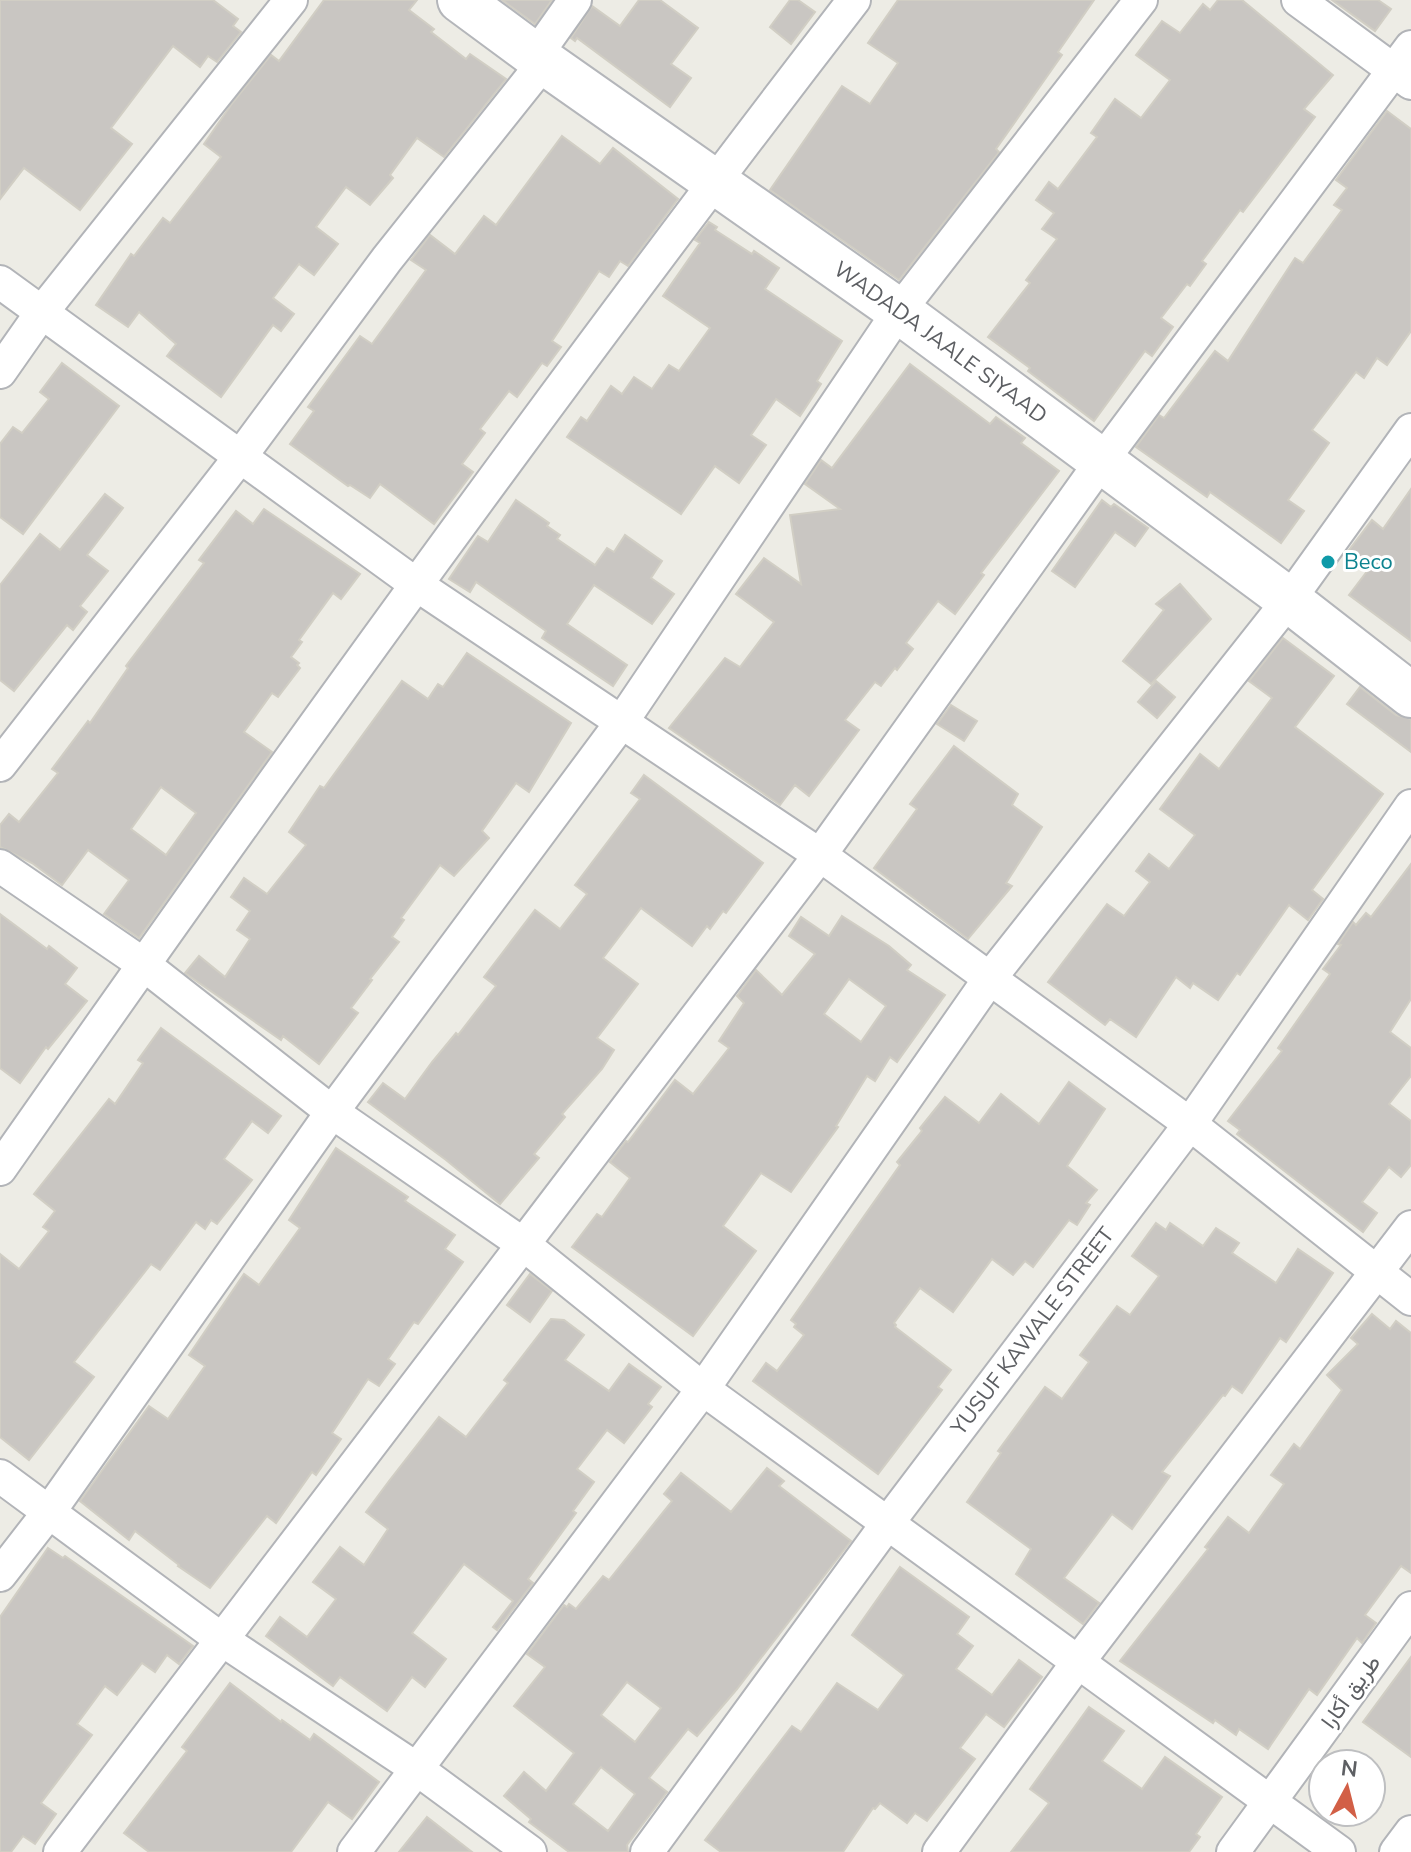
<svg xmlns="http://www.w3.org/2000/svg" width="1411" height="1852" viewBox="0 0 1411 1852" font-family="'Nunito Sans',Vazirmatn,sans-serif">
<style>
.building{fill:#c9c6c2;stroke:#d1cec4;stroke-width:2;fill-rule:evenodd}
.lines{fill:none;stroke-linecap:round;stroke-linejoin:round}
.street-casing{stroke:#b2b4b8;stroke-width:36}
.secondary-casing{stroke:#b4b6ba;stroke-width:48}
.street{stroke:#fff;stroke-width:32}
.secondary{stroke:#fff;stroke-width:44}
.culture-dot{fill:#0f9aa8;stroke:#fff;stroke-width:3}
.labels{text-anchor:middle;dominant-baseline:central;stroke-width:6;stroke-linejoin:round;paint-order:stroke}
.street-label{font-size:22px;fill:#5d5f63;stroke:#fff}
.culture-label{font-size:22px;fill:#0d838f;stroke:#fff;text-anchor:start}
</style>
<rect width="100%" height="100%" fill="#edece5"/>
<g class="building">
<polygon points="0,0 213,0 238,19 233,26 241,32 217,62 208,56 200,67 173,46 111,128 132,144 80,210 24,168 0,199"/>
<polygon points="324,0 417,0 409,10 434,29 431,32 466,59 470,54 506,79 444,157 417,138 390,175 393,178 370,205 346,187 316,227 338,244 314,275 299,264 273,298 294,314 281,331 273,325 221,397 167,356 176,344 139,312 128,327 96,305 131,254 134,256 163,218 170,223 221,157 204,144 231,105 271,55 279,61"/>
<polygon points="502,0 552,0 535,24"/>
<polygon points="639,0 660,0 698,28 671,64 691,78 670,107 577,38 575,41 571,38 592,6 620,26"/>
<polygon points="790,0 798,0 815,12 791,44 770,27"/>
<polygon points="898,0 1094,0 1058,52 1062,55 996,149 999,152 899,280 770,190 842,86 870,104 898,63 868,43"/>
<polygon points="1218,0 1242,0 1333,75 1304,109 1315,117 1243,212 1240,210 1202,261 1206,264 1190,286 1187,284 1161,318 1173,327 1152,356 1145,351 1094,421 1028,371 1030,368 988,337 1030,283 1026,280 1057,239 1042,229 1054,213 1036,200 1049,182 1058,189 1097,137 1091,133 1115,99 1141,118 1170,80 1136,55 1162,21 1180,33 1203,4 1210,10"/>
<polygon points="1332,0 1378,0 1391,9 1375,31"/>
<polygon points="1387,111 1411,129 1411,331 1387,365 1377,358 1364,378 1356,372 1312,430 1329,443 1288,500 1304,511 1281,543 1210,492 1207,497 1136,447 1159,415 1164,418 1215,351 1228,361 1295,258 1303,263 1342,210 1334,205 1347,188 1336,180"/>
<polygon points="562,136 600,164 613,148 678,199 628,266 620,261 609,277 599,271 552,341 561,347 547,366 542,363 517,397 509,391 480,429 485,433 462,464 473,472 434,524 380,484 370,498 350,485 348,486 290,444 314,411 308,407 360,336 372,344 426,270 411,260 430,235 455,254 484,216 496,225"/>
<polygon points="709,222 717,227 715,230 752,254 754,251 779,268 765,289 842,341 817,381 821,384 800,416 776,399 751,435 766,445 739,483 715,466 681,514 567,437 581,417 587,421 611,386 622,394 634,377 652,389 669,365 679,371 710,328 663,296 700,243 695,240"/>
<polygon points="62,363 119,406 23,534 0,517 0,444 13,427 22,433 49,399 40,392"/>
<polygon points="910,364 990,424 996,417 1025,438 1021,443 1059,471 981,573 984,575 955,614 938,601 906,643 913,649 897,670 895,668 881,686 875,682 845,720 859,730 809,796 795,785 780,805 669,728 725,658 740,667 774,622 736,594 764,558 801,584 790,515 840,509 805,484 821,460 832,468"/>
<polygon points="1411,489 1411,641 1349,595 1368,570 1346,554 1372,520 1383,529"/>
<polygon points="105,494 123,508 87,555 108,571 80,606 87,612 73,630 67,625 14,691 0,680 0,585 40,534 60,550"/>
<polygon points="516,500 549,523 547,526 560,535 557,539 595,565 607,548 614,552 625,535 662,561 651,578 674,594 652,624 594,585 567,624 627,665 613,686 542,638 546,631 476,582 470,592 449,579 478,536 488,542"/>
<polygon points="1102,500 1111,507 1114,504 1148,528 1135,546 1115,532 1075,587 1052,571"/>
<path d="M264 509 360 574 341 599 333 593 299 640 302 642 291 657 299 663 297 665 300 668 278 697 272 693 244 732 272 752 139 938 104 914 129 880 88 850 62 885 32 863 0 847V825L9 814 19 822 58 773 52 769 88 721 90 723 128 668 126 666 204 563 199 560 236 511 253 524ZM161 787 196 813 166 855 131 829Z"/>
<polygon points="1180,584 1211,619 1151,684 1123,661 1164,610 1156,604"/>
<polygon points="1283,638 1334,676 1295,727 1383,794 1312,890 1323,899 1308,920 1289,905 1240,975 1237,973 1218,1000 1193,983 1190,988 1176,977 1136,1037 1110,1019 1105,1025 1048,982 1107,904 1124,916 1150,882 1136,871 1149,854 1169,869 1195,835 1160,809 1200,754 1219,769 1272,698 1249,681"/>
<polygon points="467,653 571,723 529,792 516,783 482,831 489,838 454,876 440,865 401,918 404,920 392,937 399,942 370,979 372,980 351,1008 358,1013 319,1064 283,1036 281,1040 185,973 199,956 225,977 250,939 237,930 250,911 231,897 244,878 267,894 306,845 289,832 320,786 324,788 402,681 428,699 438,684 443,687"/>
<polygon points="1156,681 1175,697 1157,718 1138,702"/>
<polygon points="1360,687 1396,715 1411,719 1411,752 1347,704"/>
<polygon points="951,705 977,721 964,741 937,724"/>
<polygon points="954,746 1018,794 1012,805 1042,827 1006,883 1012,886 968,939 874,868 917,809 910,804"/>
<polygon points="644,775 763,863 726,913 723,911 710,929 707,926 692,946 641,908 603,958 638,984 597,1038 614,1050 602,1069 562,1114 565,1117 534,1154 539,1158 500,1204 446,1160 368,1102 383,1083 405,1099 432,1062 456,1033 458,1035 496,986 484,977 535,910 560,929 587,894 575,885 640,799 631,793"/>
<polygon points="1411,864 1411,999 1390,1032 1411,1048 1411,1076 1389,1104 1411,1121 1411,1165 1401,1177 1389,1167 1362,1202 1377,1213 1363,1232 1237,1134 1240,1130 1228,1121 1282,1051 1278,1048 1330,974 1323,969 1341,945 1338,944 1353,922 1356,925 1366,913 1371,917"/>
<polygon points="0,914 47,949 49,946 77,968 65,984 87,1001 48,1049 46,1047 20,1083 0,1068"/>
<path d="M842 916 889 946 911 965 907 970 945 995 897 1062 890 1057 875 1081 867 1076 836 1126 838 1127 791 1192 761 1173 723 1226 756 1251 693 1336 572 1247 597 1214 602 1217 630 1178 610 1162 626 1141 628 1142 675 1080 693 1094 729 1048 719 1041 744 1003 737 996 756 970 782 995 815 954 789 936 801 917 829 936ZM849 979 886 1006 861 1042 824 1014Z"/>
<polygon points="161,1028 281,1116 268,1133 252,1121 224,1159 252,1180 217,1224 211,1220 205,1229 196,1222 160,1270 151,1264 74,1362 94,1377 29,1460 0,1437 0,1254 19,1269 49,1231 43,1227 55,1211 34,1194 109,1099 115,1104 143,1063 138,1060"/>
<polygon points="1069,1082 1105,1109 1067,1166 1097,1190 1086,1203 1090,1205 1077,1225 1069,1220 1033,1267 1025,1261 1013,1275 992,1259 953,1312 920,1288 894,1323 896,1325 895,1327 951,1370 938,1387 942,1390 878,1474 753,1381 766,1363 777,1371 804,1335 794,1327 796,1324 791,1320 900,1165 897,1162 922,1131 920,1128 945,1097 979,1123 1001,1094 1039,1124"/>
<polygon points="336,1148 408,1197 405,1201 455,1235 445,1249 463,1262 418,1324 414,1322 388,1359 395,1364 379,1386 368,1379 332,1433 341,1439 316,1475 312,1472 276,1523 267,1516 210,1588 178,1566 179,1565 135,1531 129,1540 80,1501 149,1406 168,1419 205,1366 189,1355 244,1274 259,1285 300,1228 289,1220"/>
<polygon points="1156,1223 1166,1230 1170,1223 1203,1246 1216,1228 1239,1243 1232,1253 1276,1283 1298,1249 1333,1273 1286,1342 1280,1338 1242,1393 1232,1386 1225,1396 1223,1395 1162,1472 1170,1476 1132,1529 1112,1514 1064,1578 1099,1603 1083,1624 1016,1574 1031,1549 967,1502 1001,1453 998,1451 1045,1387 1062,1399 1089,1362 1080,1355 1117,1306 1130,1315 1159,1276 1132,1256"/>
<polygon points="530,1274 552,1291 530,1322 507,1305"/>
<polygon points="1372,1314 1390,1329 1396,1321 1411,1333 1411,1573 1401,1566 1365,1615 1376,1623 1362,1643 1357,1638 1317,1695 1309,1689 1268,1749 1239,1729 1236,1735 1215,1720 1213,1723 1120,1661 1208,1549 1205,1547 1228,1517 1249,1533 1284,1484 1271,1475 1294,1444 1300,1449 1342,1390 1327,1375 1358,1344 1351,1338"/>
<polygon points="551,1319 564,1320 584,1335 565,1360 609,1391 629,1364 661,1387 648,1404 652,1407 624,1443 607,1430 577,1469 594,1482 573,1511 576,1513 528,1579 533,1583 497,1630 493,1627 513,1601 464,1564 412,1633 446,1659 425,1687 412,1677 387,1711 340,1677 333,1686 266,1636 280,1617 307,1637 336,1599 313,1582 340,1547 364,1565 388,1529 366,1512 389,1481 439,1417 466,1437 508,1383 504,1380"/>
<path d="M767 1468 784 1481 779 1486 851 1541 737 1689 697 1736 688 1729 649 1778 667 1792 627 1845 628 1852H569L529 1822 531 1819 504 1796 524 1772 546 1791 574 1753 514 1706 545 1667 527 1654 564 1605 567 1607 569 1604 576 1609 603 1576 609 1580 672 1501 664 1494 681 1473 731 1512ZM627 1682 661 1708 635 1742 601 1715ZM601 1767 635 1794 608 1831 573 1804Z"/>
<polygon points="48,1548 63,1558 65,1556 193,1646 179,1664 167,1655 155,1672 142,1663 117,1695 105,1686 77,1724 92,1735 41,1803 56,1814 35,1844 23,1836 11,1852 0,1852 0,1617"/>
<polygon points="900,1567 969,1617 957,1634 973,1646 956,1669 992,1695 1019,1660 1042,1677 1004,1727 986,1714 960,1748 975,1759 927,1821 915,1813 907,1823 880,1803 875,1809 873,1808 843,1852 721,1852 705,1840 792,1726 801,1732 837,1683 878,1710 904,1675 852,1635"/>
<polygon points="1411,1657 1411,1757 1363,1722"/>
<polygon points="230,1683 281,1722 282,1720 310,1740 314,1734 379,1782 352,1819 328,1802 291,1852 149,1852 124,1833 187,1751 182,1747"/>
<polygon points="1089,1707 1124,1731 1102,1761 1142,1789 1165,1757 1222,1797 1196,1834 1200,1837 1189,1852 1011,1852 1049,1803 1030,1789"/>
<polygon points="427,1817 472,1852 399,1852"/>
</g>
<g class="lines">
<defs>
<g id="street">
<polyline points="1298,0 1411,83"/>
<polyline points="0,282 417,585 820,855 1190,1124 1411,1299"/>
<polyline points="0,372 42,312 291,0"/>
<polyline points="0,765 240,457 387,259 544,62 541,48 575,0"/>
<polyline points="0,866 143,964 332,1112 523,1244 703,1389 1339,1852"/>
<path d="M0 1169C276 774 559 382 854 0"/>
<polyline points="0,1476 221,1639 417,1769 530,1852"/>
<polyline points="0,1575 49,1512 332,1112 621,723 899,311 1141,0"/>
<polyline points="60,1852 820,855 1101,462 1411,47"/>
<polyline points="354,1852 703,1389 990,978 1289,600 1411,430"/>
<path id="s1" d="M647 1852 887 1524 1190 1124 1411 806"/>
<polyline points="939,1852 1078,1662 1411,1227"/>
<polyline points="1233,1852 1411,1608"/>
<polyline points="1396,1852 1411,1832"/>
</g>
<g id="secondary">
<path id="s2" d="M460 0 544 62 899 311 1289 600 1411 695"/>
</g>
</defs>
<use href="#street" class="street-casing"/>
<use href="#secondary" class="secondary-casing"/>
<use href="#street" class="street"/>
<use href="#secondary" class="secondary"/>
</g>
<circle class="culture-dot" cx="1328" cy="562" r="8"/>
<g class="labels">
<g class="street-label">
<text stroke="none"><textPath href="#s2" startOffset="590">WADADA JAALE SIYAAD</textPath></text>
<text stroke="none"><textPath href="#s1" startOffset="648">YUSUF KAWALE STREET</textPath></text>
<text transform="translate(1351 1692) rotate(-54)">طريق أكارا</text>
</g>
<g class="culture-label">
<text x="1344" y="562">Beco</text>
</g>
</g>
<g transform="translate(1347 1788) rotate(7)"><circle r="38" fill="#ffffff" stroke="#bebfc1" stroke-width="2"/>
<path d="M0-6L14 30L0 20L-14 30Z" fill="#d25f46"/>
<text y="-12" font-size="22" font-weight="bold" text-anchor="middle" fill="#5d5f63">N</text>
</g>
</svg>
